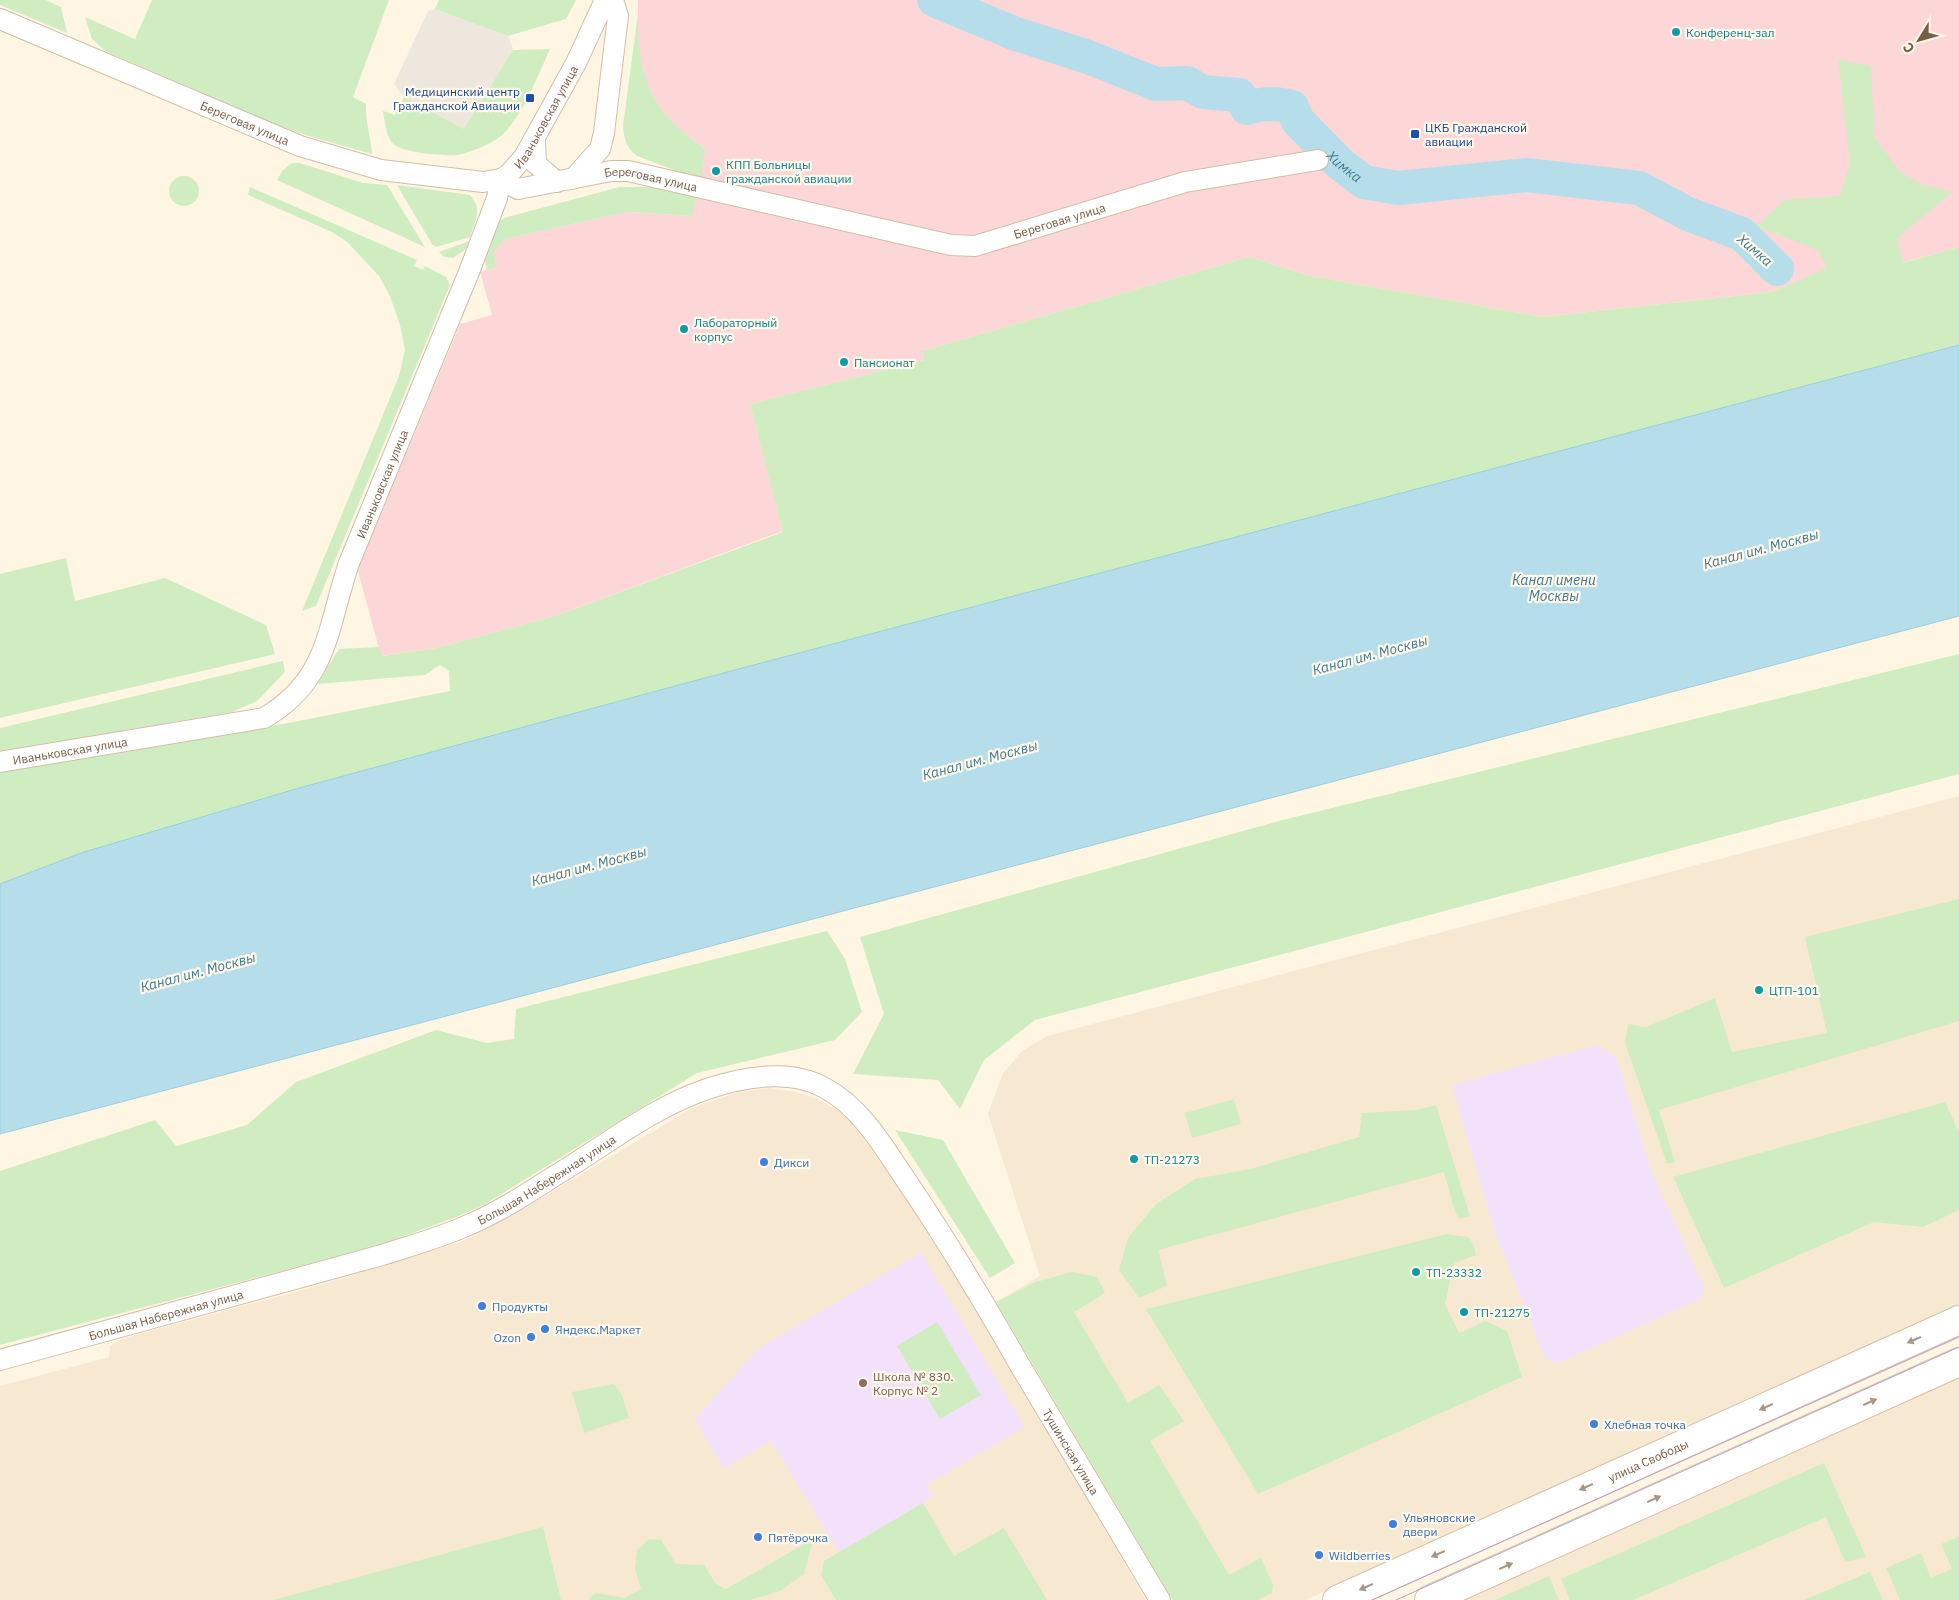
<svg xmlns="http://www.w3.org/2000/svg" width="1959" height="1600" viewBox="0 0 1959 1600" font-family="'IBM Plex Sans',sans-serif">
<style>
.residential{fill:#f7e9d1}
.industrial{fill:#ede7de}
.education{fill:#f3e0fb}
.medical{fill:#fdd6d7}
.green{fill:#cfedc0}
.water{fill:#b6deea;stroke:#9bcddd}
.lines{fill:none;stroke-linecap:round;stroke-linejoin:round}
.river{stroke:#b6deea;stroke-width:34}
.minor-casing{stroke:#d1bea8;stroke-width:22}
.secondary-casing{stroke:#d6c1a8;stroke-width:30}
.minor{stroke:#fff;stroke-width:20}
.secondary{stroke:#fff;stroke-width:28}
.tram{stroke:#baa1c9;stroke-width:1}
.oneway{fill:#a89687}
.culture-dot{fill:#0f9aa8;stroke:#fff9ec;stroke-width:2}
.transit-dot{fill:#1a4fb4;stroke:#fff9ec;stroke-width:2}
.shop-dot{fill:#3f7fe0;stroke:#fff9ec;stroke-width:2}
.education-dot{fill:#8d6e63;stroke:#fff9ec;stroke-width:2}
.labels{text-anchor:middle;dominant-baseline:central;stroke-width:4.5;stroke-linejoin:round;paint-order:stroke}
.culture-label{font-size:12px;fill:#0d838f;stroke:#fff9ec;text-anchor:start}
.transit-label{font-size:12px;fill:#164399;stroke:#fff9ec;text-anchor:end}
.street-label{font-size:12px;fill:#795d46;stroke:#fff9ec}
.shop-label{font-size:12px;fill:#366cbe;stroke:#fff9ec;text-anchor:start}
.education-label{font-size:12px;fill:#785e54;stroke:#fff9ec;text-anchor:start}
.water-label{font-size:14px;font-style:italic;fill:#3e7a8f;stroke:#fff9ec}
</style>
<rect width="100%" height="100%" fill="#fef6e3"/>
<g class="residential">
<polygon points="1959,796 1959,1307 1306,1600 1173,1600 996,1302 1040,1276 988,1114 1003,1073 1022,1051 1047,1036"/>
<polygon points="768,1088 796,1092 820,1100 842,1113 861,1130 939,1246 1146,1600 0,1600 0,1386 109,1357 110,1346 121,1339 320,1285 463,1241 513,1215 694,1107 739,1092"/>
<polygon points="1959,1375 1959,1600 1455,1600"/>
</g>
<polygon class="industrial" points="435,9 508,36 512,46 513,50 464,129 404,97 394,84 428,11"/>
<g class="education">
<polygon points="1597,1045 1616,1057 1650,1168 1704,1288 1700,1299 1558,1363 1545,1358 1495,1232 1452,1085"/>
<polygon points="921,1252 1025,1427 926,1485 933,1497 839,1552 771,1441 724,1469 695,1419 759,1348"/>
</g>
<polygon class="medical" points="638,0 1959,0 1959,247 1902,263 1897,238 1772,292 1543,317 1310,276 1249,257 922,351 924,360 750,404 783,531 558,615 437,648 381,656 355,560 411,442 460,324 492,315 480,272 497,267 494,252 505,239 627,212 692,216 705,149 682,132 663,112 647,86 638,47"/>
<g class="green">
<polygon points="0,0 46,0 61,7 67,33 0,5"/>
<path d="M152 0H389L353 97 366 104C365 122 371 137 372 154L312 137 274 124 105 51 92 39 85 17 135 39Z"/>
<polygon points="439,0 576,0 566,19 508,36 435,9"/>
<path d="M638 13C638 79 650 110 705 149L701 180 637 156C626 147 624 140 623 126Z"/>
<path d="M550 49C537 77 525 113 502 135 494 143 467 154 457 155 444 156 407 153 396 146 386 140 385 122 383 111L395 115 404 97 464 129 513 50Z"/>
<polygon points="1838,59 1871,66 1874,137 1900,172 1921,184 1952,192 1897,238 1903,263 1959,247 1959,345 686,683 299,788 81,853 0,884 0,771 283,724 450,691 449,671 440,665 425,675 317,684 339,649 379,647 382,656 437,648 558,615 783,532 750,404 924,360 922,351 1249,257 1310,276 1543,317 1772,292 1827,268 1818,250 1756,226 1785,200 1840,196 1850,163"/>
<polygon points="292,163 300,163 363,183 387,185 425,247 277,180 283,170"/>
<circle cx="184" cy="191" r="15"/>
<path d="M397 185 470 195C483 209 475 220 470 237L436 247 432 244Z"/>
<polygon points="250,187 417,260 414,266 423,270 425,266 446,277 450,285 316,606 302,611 399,376 405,350 400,325 390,296 379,276 347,242 332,232 248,195"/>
<polygon points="619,187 655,187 697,196 692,216 627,212 505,239 494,252 497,267 487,270 483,254 496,224 504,218"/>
<polygon points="469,241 466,249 453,258 444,257 439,252"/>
<polygon points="66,558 75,601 165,578 266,625 275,654 0,718 0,574"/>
<polygon points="1959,654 1959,774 1035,1020 984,1060 960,1109 938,1080 853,1074 884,1014 860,937 1279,821"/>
<polygon points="283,661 285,672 257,701 232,712 0,752 0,728"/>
<polygon points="1959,899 1959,1021 1659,1110 1675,1162 1667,1164 1625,1043 1628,1024 1646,1027 1715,998 1732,1052 1827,1033 1805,937"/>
<polygon points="827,931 845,959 862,1012 835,1040 697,1073 487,1203 459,1216 380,1245 0,1345 0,1171 155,1120 176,1146 247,1125 296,1082 436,1030 487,1043 514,1039 516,1009"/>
<polygon points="1234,1099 1241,1124 1192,1138 1185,1113"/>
<polygon points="1945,1102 1959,1132 1959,1210 1923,1227 1874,1222 1724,1288 1673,1177"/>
<polygon points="1436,1105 1470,1216 1459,1219 1454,1209 1444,1172 1158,1250 1167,1286 1139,1298 1119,1270 1128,1238 1156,1204 1195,1179 1251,1169 1359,1137 1362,1113 1417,1110"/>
<polygon points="895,1130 943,1140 1015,1263 990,1278"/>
<path d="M1446 1234 1468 1237 1473 1243 1476 1255 1455 1263C1450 1275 1449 1290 1445 1304L1459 1333 1485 1321 1507 1331 1522 1377 1258 1494 1146 1309Z"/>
<polygon points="1072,1272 1097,1277 1105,1293 1074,1312 1128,1403 1159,1385 1184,1421 1150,1441 1229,1575 1261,1558 1273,1585 1272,1593 1258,1600 1173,1600 996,1302 1036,1282"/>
<polygon points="937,1322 981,1395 940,1419 897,1346"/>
<polygon points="614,1384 622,1395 629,1418 584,1433 572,1392"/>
<polygon points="1824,1463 1866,1557 1845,1562 1826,1517 1633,1600 1570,1600 1561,1579"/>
<polygon points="923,1503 954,1556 1004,1528 1047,1600 836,1600 821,1575 824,1561"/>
<polygon points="543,1527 561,1600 273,1600"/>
<polygon points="1959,1537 1959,1600 1900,1600 1886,1568 1921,1553 1931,1578 1952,1569 1941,1544"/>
<polygon points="649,1539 661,1540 676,1564 704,1565 716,1584 726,1589 813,1539 804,1574 780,1591 750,1600 590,1600 589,1598 596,1593 625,1598 641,1589 635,1569 637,1550"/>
<polygon points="1870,1572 1883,1600 1804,1600"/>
<polygon points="1549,1576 1559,1600 1495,1600"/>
</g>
<polygon class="water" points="1959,345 1959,616 0,1134 0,884 81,853 299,788 686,683"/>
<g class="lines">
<path class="river" id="s1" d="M934 0 1016 34 1088 57 1156 84 1187 83 1203 92 1239 95 1247 108C1264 103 1274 103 1292 107L1298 121 1339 163 1364 182 1398 188 1527 175 1639 188 1688 214 1742 234 1777 269"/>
<defs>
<g id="minor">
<path id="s2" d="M0 19 300 146 381 170 483 182 501 179 509 174 524 157 576 63 605 0"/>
<polyline points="535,140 536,164 557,182"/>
<path id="s3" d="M501 179 518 189 611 171H628L951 245 975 246 1185 182 1318 160"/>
<polyline points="573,179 600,149 604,133 618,16 613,0"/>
<path id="s4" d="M0 762 264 718C329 680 327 628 349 563L469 272 497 198 501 179"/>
<path id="s5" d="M0 1360 382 1255C410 1246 439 1238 466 1226 497 1213 525 1195 553 1177 603 1147 651 1108 707 1089 743 1077 789 1068 825 1088 863 1109 884 1148 908 1183 948 1242 985 1304 1021 1367 1067 1445 1114 1522 1160 1600"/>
</g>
<g id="secondary">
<path id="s6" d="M1337 1600 1959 1320"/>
<polyline points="1429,1600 1959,1362"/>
</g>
</defs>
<use href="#minor" class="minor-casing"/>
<use href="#secondary" class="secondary-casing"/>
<use href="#minor" class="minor"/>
<use href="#secondary" class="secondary"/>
<g class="tram">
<polyline points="1372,1600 1959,1337"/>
<polyline points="1396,1600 1959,1347"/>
</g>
</g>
<defs><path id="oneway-solid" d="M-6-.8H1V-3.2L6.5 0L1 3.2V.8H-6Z" transform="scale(1.25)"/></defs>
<g class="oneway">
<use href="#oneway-solid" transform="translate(1914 1340) rotate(156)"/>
<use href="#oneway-solid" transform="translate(1870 1402) rotate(-24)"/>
<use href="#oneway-solid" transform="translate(1766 1407) rotate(156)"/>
<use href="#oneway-solid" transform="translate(1586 1487) rotate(156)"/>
<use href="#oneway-solid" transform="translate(1654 1499) rotate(-24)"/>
<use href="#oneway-solid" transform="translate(1438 1554) rotate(156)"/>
<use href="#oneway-solid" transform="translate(1506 1566) rotate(-24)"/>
<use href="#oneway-solid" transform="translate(1366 1587) rotate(156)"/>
</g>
<g class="culture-dot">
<circle cx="1676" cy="32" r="5"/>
<circle cx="716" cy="171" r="5"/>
<circle cx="684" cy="329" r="5"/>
<circle cx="844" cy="362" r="5"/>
<circle cx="1759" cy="990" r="5"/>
<circle cx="1134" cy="1159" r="5"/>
<circle cx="1416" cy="1272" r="5"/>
<circle cx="1464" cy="1312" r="5"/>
</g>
<g class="transit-dot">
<rect x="525" y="93" width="10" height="10" rx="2.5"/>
<rect x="1410" y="129" width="10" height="10" rx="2.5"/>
</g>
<g class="shop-dot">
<circle cx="764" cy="1162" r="5"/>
<circle cx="482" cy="1306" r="5"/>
<circle cx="545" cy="1329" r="5"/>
<circle cx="531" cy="1337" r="5"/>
<circle cx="1594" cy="1424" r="5"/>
<circle cx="1393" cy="1524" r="5"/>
<circle cx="758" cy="1537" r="5"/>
<circle cx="1319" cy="1555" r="5"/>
</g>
<circle class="education-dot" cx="863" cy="1383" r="5"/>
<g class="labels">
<g class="culture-label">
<text x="1686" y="32">Конференц-зал</text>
<text x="726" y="164">КПП Больницы<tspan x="726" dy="14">гражданской авиации</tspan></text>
<text x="694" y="322">Лабораторный<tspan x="694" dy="14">корпус</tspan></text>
<text x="854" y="362">Пансионат</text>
<text x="1769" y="990">ЦТП-101</text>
<text x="1144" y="1159">ТП-21273</text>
<text x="1426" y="1272">ТП-23332</text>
<text x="1474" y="1312">ТП-21275</text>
</g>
<g class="transit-label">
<text x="520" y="91">Медицинский центр<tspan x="520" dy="14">Гражданской Авиации</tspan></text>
<text x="1425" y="127" text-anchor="start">ЦКБ Гражданской<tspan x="1425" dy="14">авиации</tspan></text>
</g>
<g class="street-label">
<text stroke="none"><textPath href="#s2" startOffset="609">Иваньковская улица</textPath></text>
<text stroke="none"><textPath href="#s2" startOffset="266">Береговая улица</textPath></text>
<text stroke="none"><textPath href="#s3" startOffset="155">Береговая улица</textPath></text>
<text stroke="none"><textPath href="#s3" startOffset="575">Береговая улица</textPath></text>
<text stroke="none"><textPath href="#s4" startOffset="536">Иваньковская улица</textPath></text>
<text stroke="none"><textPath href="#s4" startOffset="71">Иваньковская улица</textPath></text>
<text stroke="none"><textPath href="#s5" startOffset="578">Большая Набережная улица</textPath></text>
<text stroke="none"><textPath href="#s5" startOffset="172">Большая Набережная улица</textPath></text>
<text stroke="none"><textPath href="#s5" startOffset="1326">Тушинская улица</textPath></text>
<text stroke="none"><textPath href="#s6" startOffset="341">улица Свободы</textPath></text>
</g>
<g class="shop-label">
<text x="774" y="1162">Дикси</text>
<text x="492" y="1306">Продукты</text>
<text x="555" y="1329">Яндекс.Маркет</text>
<text x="521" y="1337" text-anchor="end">Ozon</text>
<text x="1604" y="1424">Хлебная точка</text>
<text x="1403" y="1517">Ульяновские<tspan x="1403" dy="14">двери</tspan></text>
<text x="768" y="1537">Пятёрочка</text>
<text x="1329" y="1555">Wildberries</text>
</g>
<g class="education-label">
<text x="873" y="1376">Школа № 830.<tspan x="873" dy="14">Корпус № 2</tspan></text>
</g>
<g class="water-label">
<text stroke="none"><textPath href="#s1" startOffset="464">Химка</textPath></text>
<text transform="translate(1755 250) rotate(41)">Химка</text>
<text transform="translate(1761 549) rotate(-15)">Канал им. Москвы</text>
<text x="1554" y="580">Канал имени<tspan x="1554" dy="16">Москвы</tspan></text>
<text transform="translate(1370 655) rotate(-15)">Канал им. Москвы</text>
<text transform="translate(980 760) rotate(-15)">Канал им. Москвы</text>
<text transform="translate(589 866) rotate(-15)">Канал им. Москвы</text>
<text transform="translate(198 972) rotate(-15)">Канал им. Москвы</text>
</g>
</g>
<g transform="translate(1919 40) rotate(233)" stroke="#fff9ec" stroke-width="4" paint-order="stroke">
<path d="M0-4L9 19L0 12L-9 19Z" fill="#795d46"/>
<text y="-8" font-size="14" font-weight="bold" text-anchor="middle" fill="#795d46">С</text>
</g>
</svg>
